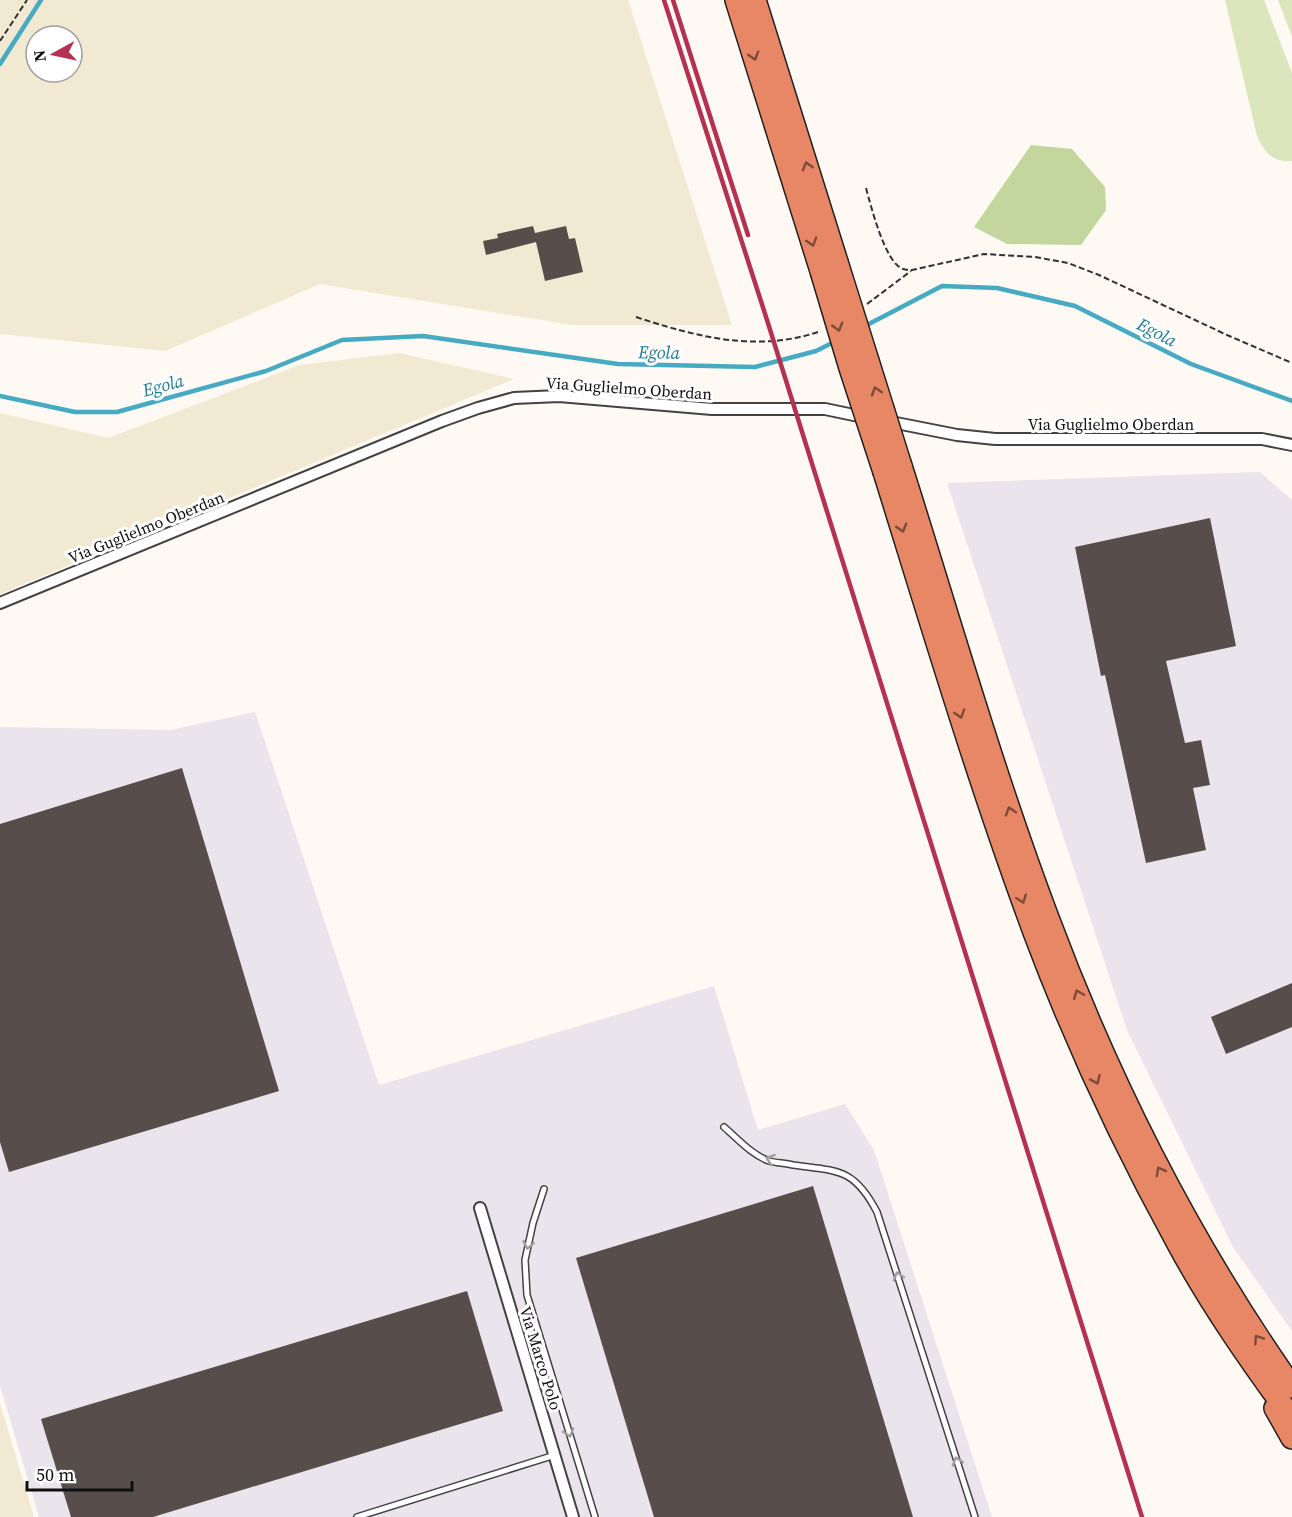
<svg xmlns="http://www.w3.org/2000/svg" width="1292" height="1517" viewBox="0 0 1292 1517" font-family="'Source Serif 4',serif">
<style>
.industrial{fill:#eae4ec}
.farmland{fill:#f2e9d3;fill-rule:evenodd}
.green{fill:#dbe6bd}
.forest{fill:#c2d69e}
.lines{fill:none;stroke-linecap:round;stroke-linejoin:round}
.stream{stroke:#47aac3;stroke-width:4.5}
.building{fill:#574e4c}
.lane-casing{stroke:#424242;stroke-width:8}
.street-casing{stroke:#424242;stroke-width:14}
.highway-casing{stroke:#202020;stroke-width:24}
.path{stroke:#313131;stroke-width:2;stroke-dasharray:6 3;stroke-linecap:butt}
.lane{stroke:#fff;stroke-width:5}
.street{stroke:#fff;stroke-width:10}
.highway{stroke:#e88765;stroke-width:21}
.rail{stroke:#b43151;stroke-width:4.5}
.highway-bridge-casing{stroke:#202020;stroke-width:24;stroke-linecap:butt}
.highway-bridge{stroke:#e88765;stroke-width:21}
.oneway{stroke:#7c4b3a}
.oneway2{stroke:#9f9f9f}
.labels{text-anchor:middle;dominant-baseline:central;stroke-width:6;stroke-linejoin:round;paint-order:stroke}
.street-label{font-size:16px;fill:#0f0f0f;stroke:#fff}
.water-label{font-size:18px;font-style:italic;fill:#217b97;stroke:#fff}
</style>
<rect width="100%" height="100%" fill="#fef9f2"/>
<g class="industrial">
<polygon points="1260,472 1292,500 1292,1331 1233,1247 1127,1030 947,483"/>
<polygon points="255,712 379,1085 714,986 758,1130 845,1104 874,1150 992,1517 39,1517 0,1386 0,727 170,730"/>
</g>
<g class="farmland">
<path d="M0 0H628L732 325H572L320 284 165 351 0 334ZM36 36H72V72H36Z"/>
<polygon points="399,353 514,379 0,594 0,413 108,438 300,365"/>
<polygon points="0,1403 34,1517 0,1517"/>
</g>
<g class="green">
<path d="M1225 0H1264L1292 73V161C1273 163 1264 152 1257 136Z"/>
<polygon points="1278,0 1292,0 1292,37"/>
</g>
<polygon class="forest" points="1031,145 1072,149 1105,187 1106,210 1081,245 1007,244 974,227"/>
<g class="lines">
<g class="stream">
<polyline points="0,64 41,0"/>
<polyline points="865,326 942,286 997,288 1075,306 1191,364 1292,401"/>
<polyline points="0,396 75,412 117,412 266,371 342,340 423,336 618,364 755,367 816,351 836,341"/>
</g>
</g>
<g class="building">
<polygon points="533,226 535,233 566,226 569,239 575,238 583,272 545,281 536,242 486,255 483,241 498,238 497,234"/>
<polygon points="1210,518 1236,646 1166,661 1185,743 1201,740 1210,785 1193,788 1206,850 1146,863 1105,675 1101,676 1075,547"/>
<polygon points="182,768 279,1091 9,1172 0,1142 0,824"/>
<polygon points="1292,983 1292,1027 1226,1054 1211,1017"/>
<polygon points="813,1186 913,1517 654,1517 576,1258"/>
<polygon points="467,1291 503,1411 153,1517 71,1517 41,1419"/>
</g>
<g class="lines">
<defs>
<g id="lane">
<path d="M724 1127C738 1139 752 1155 769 1161 776 1163 785 1163 793 1165 838 1171 854 1168 877 1212L975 1517"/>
<polyline points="544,1189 533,1223 525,1260 527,1295 595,1517"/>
<polyline points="357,1517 555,1455"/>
</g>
<g id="street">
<polyline points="886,421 957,435 995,439 1262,439 1292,445"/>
<polyline points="0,603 442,421 478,408 514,398 559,396 712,409 825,409 868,418"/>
<polyline points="480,1208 573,1517"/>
</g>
<g id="highway">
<polyline points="736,0 821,271"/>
<polyline points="755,0 837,262"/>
<path d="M901 466C949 617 992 770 1048 918 1110 1084 1190 1242 1292 1387"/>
<path d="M884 472C932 626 978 781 1034 932 1074 1039 1123 1144 1178 1244 1211 1305 1251 1362 1292 1418"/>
<polyline points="1275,1408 1292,1438"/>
</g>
</defs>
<use href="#lane" class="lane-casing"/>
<use href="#street" class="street-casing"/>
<use href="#highway" class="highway-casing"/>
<g class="path">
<polyline points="0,41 27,0"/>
<path d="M866 188C871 206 885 263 903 269 906 270 909 270 912 270L984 254 1035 257 1068 263 1099 275 1227 335 1292 363"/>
<polyline points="867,304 911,271"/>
<path d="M636 317C697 337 758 353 821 331"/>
</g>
<use href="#lane" class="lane"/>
<use href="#street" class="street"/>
<use href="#highway" class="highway"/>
<g class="rail">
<polyline points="664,0 767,320 1142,1517"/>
<polyline points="673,0 748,235"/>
</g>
<defs>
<g id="highway-bridge">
<polyline points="837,262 901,466"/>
<polyline points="821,271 850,368 884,472"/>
</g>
</defs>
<use href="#highway-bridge" class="highway-bridge-casing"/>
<use href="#highway-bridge" class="highway-bridge"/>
</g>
<defs><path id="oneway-chevron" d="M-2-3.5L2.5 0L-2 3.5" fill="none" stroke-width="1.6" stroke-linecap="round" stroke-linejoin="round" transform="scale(1.5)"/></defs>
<g class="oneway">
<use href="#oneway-chevron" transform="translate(754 56) rotate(73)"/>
<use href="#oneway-chevron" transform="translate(807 166) rotate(-107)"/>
<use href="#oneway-chevron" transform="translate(812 242) rotate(73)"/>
<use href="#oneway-chevron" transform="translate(838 327) rotate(74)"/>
<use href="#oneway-chevron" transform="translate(876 391) rotate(-108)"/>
<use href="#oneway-chevron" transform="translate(902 528) rotate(73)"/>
<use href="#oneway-chevron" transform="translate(960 714) rotate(73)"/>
<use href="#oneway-chevron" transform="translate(1010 811) rotate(-108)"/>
<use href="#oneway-chevron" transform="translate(1022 899) rotate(70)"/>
<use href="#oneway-chevron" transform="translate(1078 994) rotate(-112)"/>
<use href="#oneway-chevron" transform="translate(1096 1080) rotate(66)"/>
<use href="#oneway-chevron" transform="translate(1160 1171) rotate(-118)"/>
<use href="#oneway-chevron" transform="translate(1258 1339) rotate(-124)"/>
</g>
<g class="oneway2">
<use href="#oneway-chevron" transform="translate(770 1159) rotate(-161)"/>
<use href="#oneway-chevron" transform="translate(528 1245) rotate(101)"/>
<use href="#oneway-chevron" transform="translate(898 1276) rotate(-108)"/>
<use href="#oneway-chevron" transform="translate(569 1433) rotate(73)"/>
<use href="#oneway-chevron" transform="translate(957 1461) rotate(-108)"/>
</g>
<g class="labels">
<g class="street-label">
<text transform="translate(629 388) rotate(4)">Via Guglielmo Oberdan</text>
<text x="1111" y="424">Via Guglielmo Oberdan</text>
<text transform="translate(146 527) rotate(-22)">Via Guglielmo Oberdan</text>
<text transform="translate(541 1358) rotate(73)">Via Marco Polo</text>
</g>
<g class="water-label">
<text transform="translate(1157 332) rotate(27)">Egola</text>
<text transform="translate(659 352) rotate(1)">Egola</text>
<text transform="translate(163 385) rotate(-15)">Egola</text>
</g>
</g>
<g transform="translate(54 54) rotate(262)"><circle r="28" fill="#ffffff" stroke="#9f9f9f" stroke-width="1.5"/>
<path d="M0-4.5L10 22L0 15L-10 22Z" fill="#b43151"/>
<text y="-9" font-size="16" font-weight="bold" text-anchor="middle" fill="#0f0f0f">N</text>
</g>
<path d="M27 1481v9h105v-9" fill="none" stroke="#0f0f0f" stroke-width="3"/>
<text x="36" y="1481" font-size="18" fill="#0f0f0f" stroke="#ffffff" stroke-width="4.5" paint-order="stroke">50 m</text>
</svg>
